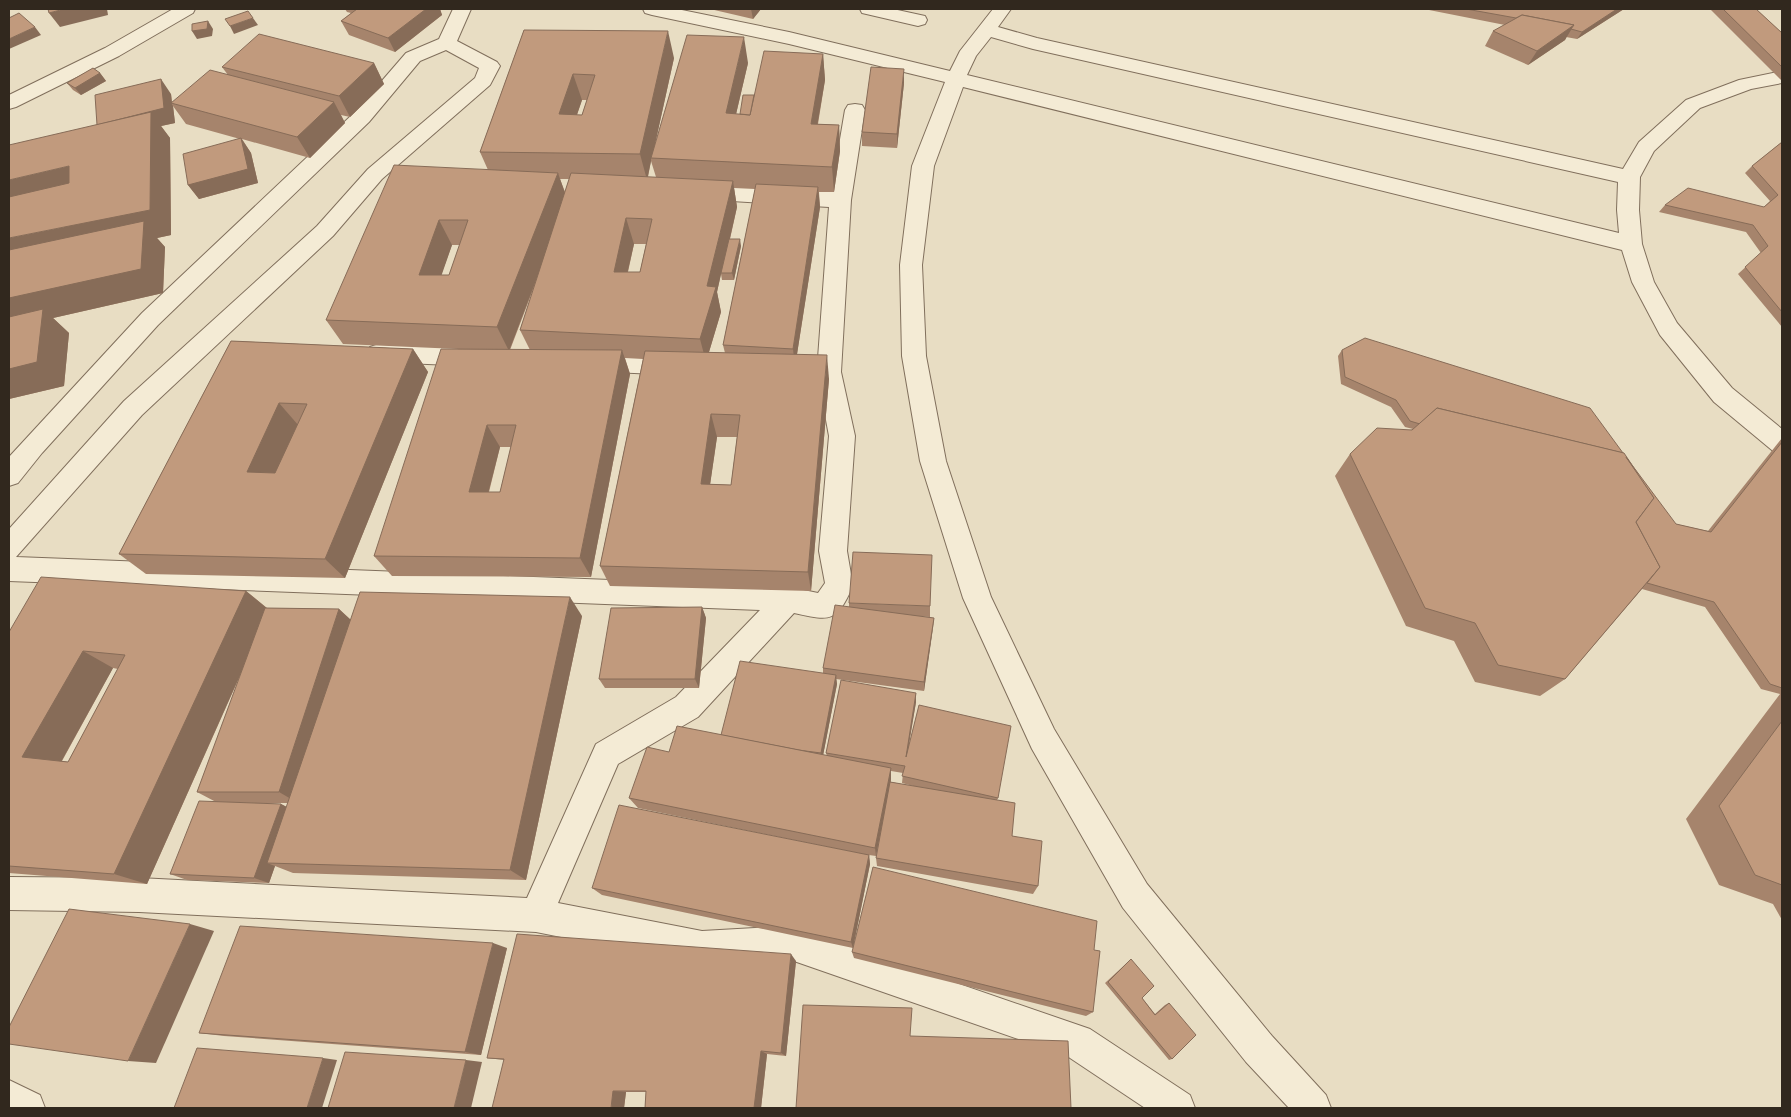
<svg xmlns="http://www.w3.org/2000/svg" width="1791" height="1117" viewBox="0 0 1791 1117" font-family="Literata,serif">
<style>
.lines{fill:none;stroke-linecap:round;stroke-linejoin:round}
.minor-casing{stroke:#806f5c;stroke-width:2}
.minor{fill:#f4ebd5;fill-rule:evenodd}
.wall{fill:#a6846c;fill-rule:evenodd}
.shaded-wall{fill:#876c58}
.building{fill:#c19a7d;stroke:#876c58;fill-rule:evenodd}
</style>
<rect width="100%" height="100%" fill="#e8ddc3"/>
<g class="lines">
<defs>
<g id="minor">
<polygon points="173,9 195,9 193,13 119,56 16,107 9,109 9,95 105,48"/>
<path d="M453 9H471L457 41 497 62 500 66 490 85 382 179 333 236 142 415 16 557 789 587 818 593 825 583 819 551 829 436 817 372 829 207 699 199 691 197 688 192 691 187 699 185 831 192 845 110 848 105 855 104 862 105 865 110 851 200 841 372 855 436 847 551 853 586C836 623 831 621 794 613L698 717 618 764 558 903 702 931 791 926 1090 1029 1190 1095 1195 1108H1145L1067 1056 791 960 702 965 536 932 139 912 9 910V877L139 878 527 898 596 744 676 697 760 610 9 581V529L124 401 317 226 368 169 475 78 479 68 446 50 420 61 369 122 158 325 42 453 18 483 9 486V457L142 313 355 112 406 53 439 39Z"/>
<path d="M643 9H677L789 32 950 71 960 51 993 9H1011L998 27 1037 38 1623 169 1639 142 1686 100 1739 80 1782 71V83L1751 89 1700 108 1654 151 1640 177 1639 210 1642 244 1654 282 1677 323 1732 388 1782 429V454L1773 451 1714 402 1660 335 1632 282 1622 250 963 87 934 166 922 265 926 356 946 461 991 597 1054 729 1147 884 1272 1036 1326 1095 1331 1108H1289L1246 1062 1123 908 1032 749 963 598 920 461 902 356 900 265 912 166 945 82 789 44 652 15 645 13ZM991 37 1033 49 1618 182 1617 210 1619 233 967 75 976 56Z"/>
<polygon points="860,9 893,9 925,16 927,20 925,24 918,26 862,13"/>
<polygon points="379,344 476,348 485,350 488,357 485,364 476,366 379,362 370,359 367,353 370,347"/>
<polygon points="588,353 680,357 689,359 692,366 689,373 680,375 588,371 579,369 576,362 579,355"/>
<polygon points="9,1080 40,1095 45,1108 9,1108"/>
</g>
</defs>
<use href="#minor" class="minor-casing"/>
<use href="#minor" class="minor"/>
</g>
<g class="wall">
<polygon points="345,9 440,9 442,15 395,52 349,35 341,21 351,13 347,12"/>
<polygon points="710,9 761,9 753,19"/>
<polygon points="1424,9 1624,9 1577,39 1566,37 1565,40 1528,65 1485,46 1493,31 1505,25"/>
<polygon points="1710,9 1756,9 1782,33 1782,81"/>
<path d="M524 30 674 58 655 144 748 63 736 114H740L754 95 823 54 825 80 818 124 839 125 840 151 834 192H819L820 207 797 354 829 379 811 591 610 586 600 566 643 359 625 358 630 374 591 577 392 576 374 556 458 349 343 344 326 320 488 170 480 152ZM582 100H587L582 115H577ZM651 161 656 177H648ZM560 179H569L565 192ZM734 188 755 189 723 345 725 353 709 352 721 312 717 292 721 274 722 280H734L741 246 730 239 737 207ZM634 244H646L640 272H628ZM452 245H460L449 275H441ZM536 282 520 330 530 350H510ZM717 437H737L731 485 710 484ZM500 447H511L500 492H489Z"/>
<polygon points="374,63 384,84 350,117 341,115 345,123 310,158 242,139 251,153 258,183 199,199 188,185 240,139 186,124 173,106 175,123 161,126 170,138 171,235 157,238 165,247 163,293 53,318 69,333 64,386 9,399 97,125 171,94 172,102 228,75 222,67"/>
<polygon points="100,73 106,81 81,95 73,90 67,83"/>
<polygon points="904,83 897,148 862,146 862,132"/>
<polygon points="1782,142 1782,327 1738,274 1761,253 1746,232 1659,212 1665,205 1764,207 1770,201 1745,173 1752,166"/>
<polygon points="231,341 413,349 428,372 345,578 146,574 119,554"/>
<polygon points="1342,350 1676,524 1708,531 1782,438 1782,920 1773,904 1719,885 1686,819 1780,694 1761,689 1705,607 1642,589 1565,679 1540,696 1475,682 1454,641 1406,626 1335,476 1350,454 1413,429 1405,427 1391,407 1341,384 1338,356"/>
<path d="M246 591 267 608 339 609 351 620 582 616 526 880 293 873 275 866 269 883 187 880 170 874 216 802 197 792 244 667 147 884 9 873V632ZM113 668 118 669 68 762 62 761ZM251 803H288L287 807 281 804Z"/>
<path d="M849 603 930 606V617L917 616 934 618 924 691 836 679 837 684 823 755 827 756 826 753 916 693V702L909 745 998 798 997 800 1012 836 1038 886 1033 894 877 866 876 858 881 829 876 856 869 855 870 864 853 948 602 895 592 888 857 853 638 808 629 798 669 752 721 735 823 673V668L849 607ZM891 771 903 773 902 783 917 787 891 782Z"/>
<polygon points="702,607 706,618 699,688 605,688 599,679"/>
<polygon points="507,948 481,1055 224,1036 199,1033"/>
<polygon points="1094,950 1093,1012 1086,1016 854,958 852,952"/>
<polygon points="1131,959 1142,998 1155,1014 1165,1005 1169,1003 1172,1059 1169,1060 1105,983"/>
<polygon points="796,961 786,1056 767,1054 761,1108 645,1108 646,1092 626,1092 624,1108 504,1060 487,1058"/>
</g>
<g class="shaded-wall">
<polygon points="64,9 107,9 108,15 60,27 49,13"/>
<polygon points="426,9 440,9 442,15 395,52 388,38"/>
<polygon points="751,9 761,9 753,19"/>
<polygon points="1617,9 1624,9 1577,39 1582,32"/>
<polygon points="253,18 258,25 234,34 230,26"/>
<polygon points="208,21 213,29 212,36 197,39 192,31"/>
<polygon points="1574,25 1565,40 1528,65 1537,51"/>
<polygon points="35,27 41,35 9,49 9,39"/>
<polygon points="668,31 674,58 652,158 651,158 651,161 647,180 640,154"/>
<polygon points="744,37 748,63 730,140 726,113"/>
<polygon points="823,54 825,80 813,150 811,124"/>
<polygon points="374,63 384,84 350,117 339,96"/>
<polygon points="904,69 904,83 897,148 897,134"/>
<polygon points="100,73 106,81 81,95 75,88"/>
<polygon points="573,74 582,100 568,140 559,114"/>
<polygon points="161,79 171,94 172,104 171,103 173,106 175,123 161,126 170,138 171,235 157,238 165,247 163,293 53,318 69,333 64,386 9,399 9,238 150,210 108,139"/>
<polygon points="334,102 345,123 310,158 297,137"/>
<polygon points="839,125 840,151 834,192 832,167"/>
<polygon points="241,138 251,153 258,183 199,199 188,185"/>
<polygon points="69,166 92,192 9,221 9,180"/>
<polygon points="558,173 567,199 509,351 497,327"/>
<polygon points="733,181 737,207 722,273 721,273 721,274 717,292 721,312 706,362 700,339 707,286"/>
<polygon points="818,187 820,207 795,367 793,349"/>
<polygon points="626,218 634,244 622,296 614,272"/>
<polygon points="439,220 452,245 433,300 419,275"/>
<polygon points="740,239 741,246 734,280 732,273"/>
<polygon points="413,349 428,372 345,578 325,559"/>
<polygon points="622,350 630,374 591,577 580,558"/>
<polygon points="827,355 829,379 811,591 808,572"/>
<polygon points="279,403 299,426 268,494 247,472"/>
<polygon points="711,414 717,437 707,506 701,484"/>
<polygon points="487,425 500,447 483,513 469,492"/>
<polygon points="246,591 269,610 147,884 114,874"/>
<polygon points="570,597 582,616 526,880 510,870"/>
<polygon points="702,607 706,618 699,688 695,679"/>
<polygon points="339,609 355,624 298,803 279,792"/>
<polygon points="934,618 933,628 924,691 924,682"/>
<polygon points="83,651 113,668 56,771 22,757"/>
<polygon points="836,675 837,684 822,761 821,753"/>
<polygon points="916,693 916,702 905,765 906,757"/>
<polygon points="891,768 891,779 876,856 875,848"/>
<polygon points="281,804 294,811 267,863 275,866 269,883 254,878"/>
<polygon points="869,855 870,864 853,948 851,942"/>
<polygon points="190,924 214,931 156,1063 128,1061"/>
<polygon points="493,943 507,948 481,1055 465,1052"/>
<polygon points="791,954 796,961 786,1056 781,1053"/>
<polygon points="761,1051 767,1054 761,1108 754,1108"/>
<polygon points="323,1058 337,1060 322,1108 307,1108"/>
<polygon points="466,1060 482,1062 471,1108 454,1108"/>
<polygon points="613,1091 626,1092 624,1108 611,1108"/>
</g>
<g class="building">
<polygon points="48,9 64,9 49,13"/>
<polygon points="357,9 426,9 388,38 341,21"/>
<polygon points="1466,9 1617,9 1582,32 1571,29 1574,25 1522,15 1516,18"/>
<polygon points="1723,9 1756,9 1782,33 1782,67"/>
<polygon points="248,11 253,18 230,26 225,19"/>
<polygon points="19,13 35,27 9,39 9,18"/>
<polygon points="1522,15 1574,25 1537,51 1493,31"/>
<polygon points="208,21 207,29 192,31 192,24"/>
<path d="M524 30 668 31 640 154 480 152ZM573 74 595 75 582 115 559 114Z"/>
<polygon points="259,34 374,63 339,96 222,67"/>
<polygon points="687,35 744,37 726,113 750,115 764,51 823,54 811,124 839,125 832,167 651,158"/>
<polygon points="871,67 904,69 897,134 862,132"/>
<polygon points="93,68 100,73 75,88 67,83"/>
<polygon points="210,70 334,102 297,137 171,103"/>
<polygon points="161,79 164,108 97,125 95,95"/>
<polygon points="743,95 754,95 750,115 740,114"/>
<polygon points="151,112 150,210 9,238 9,197 69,183 69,166 9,180 9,145"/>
<polygon points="241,138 248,169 188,185 183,154"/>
<polygon points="1782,142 1782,312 1745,267 1768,246 1753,225 1665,205 1688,188 1764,207 1778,195 1752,166"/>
<path d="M394 165 558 173 497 327 326 320ZM439 220H468L449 275H419Z"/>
<path d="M571 173 733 181 707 286 716 287 700 339 520 330ZM626 218 652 219 640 272H614Z"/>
<polygon points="756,184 818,187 793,349 723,345"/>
<polygon points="144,221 141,269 9,298 9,250"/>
<polygon points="729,239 740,239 732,273 721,273"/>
<polygon points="43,309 37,362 9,369 9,317"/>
<polygon points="1365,338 1590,408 1623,453 1437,408 1420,424 1410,421 1396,400 1345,377 1342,350"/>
<path d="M231 341 413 349 325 559 119 554ZM279 403 307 404 275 473 247 472Z"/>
<path d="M441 349 622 350 580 558 374 556ZM487 425H516L500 492H469Z"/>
<path d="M645 351 827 355 808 572 600 566ZM711 414 740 415 731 485 701 484Z"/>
<polygon points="1437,408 1624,453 1654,498 1636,522 1660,567 1565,679 1498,665 1475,623 1425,608 1350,454 1377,428 1412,430"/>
<polygon points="1782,442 1782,688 1770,684 1714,602 1647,583 1660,567 1636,522 1654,498 1626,457 1676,524 1711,532"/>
<polygon points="853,552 932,555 930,606 849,603"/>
<path d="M41 577 246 591 114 874 9 866V632ZM83 651 125 655 68 762 22 757Z"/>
<polygon points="360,592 570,597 510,870 267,863"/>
<polygon points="835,605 934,618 924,682 823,668"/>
<polygon points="702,607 695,679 599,679 611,608"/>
<polygon points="265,608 339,609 279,792 197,792"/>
<polygon points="740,661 836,675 821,753 798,750 721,735"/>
<polygon points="841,680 916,693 906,757 919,705 1011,726 998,798 902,776 905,766 826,753"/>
<polygon points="1782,721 1782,885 1755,875 1719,806"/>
<polygon points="677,726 891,768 875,848 629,798 647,747 669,752"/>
<polygon points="890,782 1015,803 1012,836 1042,841 1038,886 876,858"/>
<polygon points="199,801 281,804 254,878 170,874"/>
<polygon points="619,805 869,855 851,942 592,888"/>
<polygon points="873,867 1097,921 1094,950 1100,951 1093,1012 852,952"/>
<polygon points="69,909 190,924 128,1061 9,1044 9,1027"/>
<polygon points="240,926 493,943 465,1052 199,1033"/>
<polygon points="517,934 791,954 781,1053 761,1051 754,1108 645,1108 646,1091 613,1091 611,1108 492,1108 504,1059 487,1058"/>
<polygon points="1131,959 1154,986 1142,998 1155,1015 1169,1003 1196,1035 1172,1059 1108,982"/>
<polygon points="803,1005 912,1008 910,1036 1068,1041 1071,1108 796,1108"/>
<polygon points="197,1048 323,1058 307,1108 174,1108"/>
<polygon points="345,1052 466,1060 454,1108 328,1108"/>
</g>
<rect width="1791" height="1117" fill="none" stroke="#31281e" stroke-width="20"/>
</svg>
